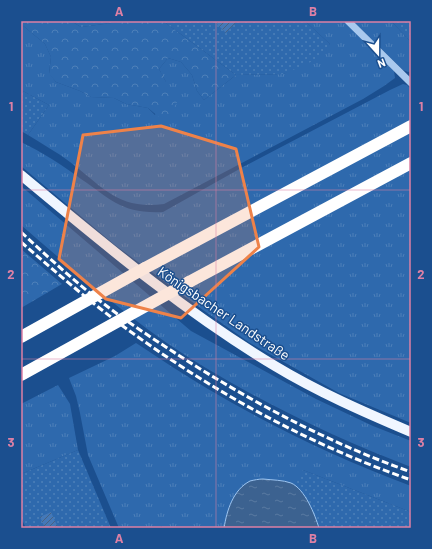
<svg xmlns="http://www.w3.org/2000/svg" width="432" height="549" viewBox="0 0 432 549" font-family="Barlow,sans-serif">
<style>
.grass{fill:url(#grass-tufts)}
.forest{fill:url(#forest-crowns)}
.garden{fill:url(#garden-dots)}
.water{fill:url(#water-ripples);stroke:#9cc4f0}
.building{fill:url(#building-hatch)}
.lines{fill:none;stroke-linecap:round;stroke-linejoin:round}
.minor{stroke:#a9c9ee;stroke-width:7}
.major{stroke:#f0f6ff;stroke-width:10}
.highway{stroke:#fff;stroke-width:12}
.rail{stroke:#fff;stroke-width:3;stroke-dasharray:7 3;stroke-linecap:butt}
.highway-bridge{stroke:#fff;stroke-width:12}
.marked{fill:#ee8249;fill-opacity:0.2;stroke:#ee8249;stroke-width:3;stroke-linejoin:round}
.grid{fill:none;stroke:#dd80a5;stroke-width:1;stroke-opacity:0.55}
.labels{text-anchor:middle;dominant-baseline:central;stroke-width:3;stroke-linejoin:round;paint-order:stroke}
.street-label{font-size:14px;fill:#fff;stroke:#1b4f8f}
.neatline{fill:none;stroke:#dd80a5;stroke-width:1.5}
.grid-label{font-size:13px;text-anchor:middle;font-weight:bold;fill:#dd80a5}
</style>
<defs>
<pattern id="grass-tufts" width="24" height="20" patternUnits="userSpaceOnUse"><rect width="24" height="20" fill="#2e69ad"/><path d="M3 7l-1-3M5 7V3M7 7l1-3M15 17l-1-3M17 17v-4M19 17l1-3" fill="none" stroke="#4d80b9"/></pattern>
<pattern id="forest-crowns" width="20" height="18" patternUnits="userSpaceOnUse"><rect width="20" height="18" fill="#2e69ad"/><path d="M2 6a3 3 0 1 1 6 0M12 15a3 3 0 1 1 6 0" fill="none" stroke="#4d80b9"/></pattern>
<pattern id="garden-dots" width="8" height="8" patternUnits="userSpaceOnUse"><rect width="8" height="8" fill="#2e69ad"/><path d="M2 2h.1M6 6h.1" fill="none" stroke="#4d80b9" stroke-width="1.8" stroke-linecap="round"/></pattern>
<pattern id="water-ripples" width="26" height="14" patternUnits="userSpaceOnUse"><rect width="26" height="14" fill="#3c6290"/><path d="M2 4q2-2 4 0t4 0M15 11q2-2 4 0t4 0" fill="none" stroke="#597aa1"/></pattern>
<pattern id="building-hatch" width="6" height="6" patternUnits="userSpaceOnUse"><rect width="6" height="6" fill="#4478b7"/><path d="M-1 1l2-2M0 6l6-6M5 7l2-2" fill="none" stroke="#486282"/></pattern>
</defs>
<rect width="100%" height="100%" fill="#1b4f8f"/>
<g class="grass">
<path d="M305 21H344L394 71 395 78 384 86 363 99 164 204C118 210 103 187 70 162 57 152 42 144 28 135L49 105 21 90V24L45 44 51 57 49 73 56 82 80 91 91 97 114 98 126 104 148 108 155 115 166 82 159 69 168 58 181 62 192 75 197 91 204 100 236 75 284 74 330 44Z"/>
<polygon points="353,21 391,21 411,42 411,71 408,72 403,70"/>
<path d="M403 84 407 85 411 89V423L339 393 250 343 203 310 115 245 21 166V142C42 152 62 165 81 179 112 200 122 214 163 212L243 167 390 90Z"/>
<path d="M21 186 191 331 316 399 373 426 411 441V467C340 440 271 407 206 368 140 329 79 275 21 225Z"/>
<path d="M136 343C160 359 183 374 208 389 272 427 341 460 411 486V512L303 470 319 528H162V526L157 528H119L88 455 80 413 76 396 69 378 115 356Z"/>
<polygon points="58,385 70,404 78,450 21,474 21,404"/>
</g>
<g class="forest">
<polygon points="21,21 71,21 81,27 127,21 163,21 236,75 204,100 197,91 192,75 181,62 168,58 159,69 177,102 172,112 166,118 160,118 148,108 126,104 114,98 91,97 80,91 56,82 49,74 51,57 45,44 21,24"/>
<polygon points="21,249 62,284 21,308"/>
</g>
<g class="garden">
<polygon points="71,21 127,21 81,27"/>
<polygon points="163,21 305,21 330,44 315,60 284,74 236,75"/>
<polygon points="391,21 411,21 411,42"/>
<polygon points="21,90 49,105 28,135 21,131"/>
<polygon points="78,450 111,528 26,528 21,518 21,474"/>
<path d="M303 470 411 512V528H319C312 508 308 499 293 484Z"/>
</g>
<path class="water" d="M263 479C272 480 283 480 291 483 305 489 315 515 319 528H224C227 510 233 490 250 481 254 480 259 479 263 479Z"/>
<g class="building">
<polygon points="214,21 237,21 226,33"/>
<polygon points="51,512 58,528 45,528 40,517"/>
</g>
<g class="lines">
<polyline class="minor" points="348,21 411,83"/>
<path class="major" d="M21 175C103 243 183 311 275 366 318 392 364 412 411 432"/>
<g class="highway">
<polyline points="145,268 411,126"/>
<polyline points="189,282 411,163"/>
</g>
<g class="rail">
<path d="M21 232C48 257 75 282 104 304 130 324 158 342 186 360 257 405 332 444 411 472"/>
<path d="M21 242C59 275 97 308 138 337 222 397 314 446 411 480"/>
</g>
<g class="highway-bridge">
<polyline points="21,337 145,268"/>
<polyline points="21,375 189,282"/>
</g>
</g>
<path class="marked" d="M161 126 236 149 259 247 181 318 106 299 59 259 83 135Z"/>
<path class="grid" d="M216 21V528M21 190H411M21 359H411"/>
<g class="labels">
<g class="street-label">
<text transform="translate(224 313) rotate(34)">Königsbacher Landstraße</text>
</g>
</g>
<rect width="432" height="549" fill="none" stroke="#1b4f8f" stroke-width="44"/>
<g transform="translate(378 54) rotate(159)" stroke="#1b4f8f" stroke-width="3" paint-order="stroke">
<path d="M0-3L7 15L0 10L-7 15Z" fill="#ffffff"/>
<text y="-6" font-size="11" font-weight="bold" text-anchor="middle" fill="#ffffff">N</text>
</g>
<rect x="22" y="22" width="388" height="505" class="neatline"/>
<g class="grid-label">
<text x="119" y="16">A</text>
<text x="313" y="16">B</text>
<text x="11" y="111">1</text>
<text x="421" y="111">1</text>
<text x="11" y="279">2</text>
<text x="421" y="279">2</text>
<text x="11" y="447">3</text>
<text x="421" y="447">3</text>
<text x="119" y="543">A</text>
<text x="313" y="543">B</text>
</g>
</svg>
